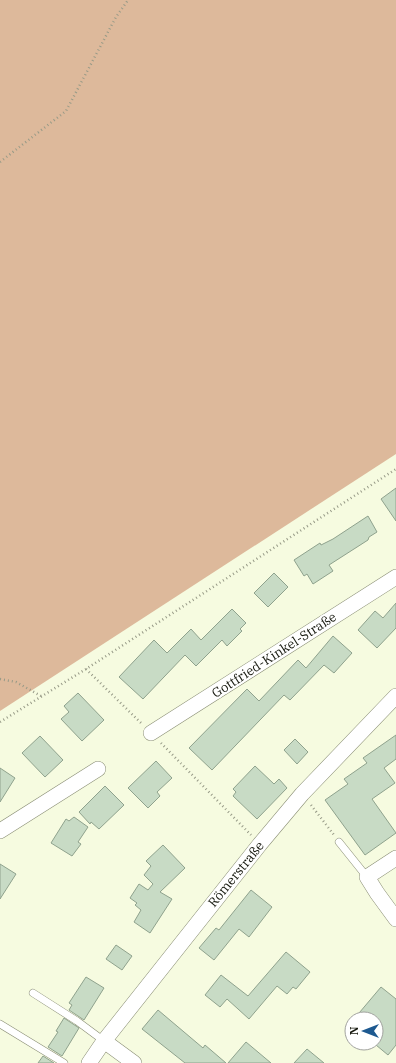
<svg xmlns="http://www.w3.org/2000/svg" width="396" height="1063" viewBox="0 0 396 1063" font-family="'IBM Plex Serif',serif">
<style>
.forest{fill:#ddb99b}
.building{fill:#c8dbc5;stroke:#8fa28d}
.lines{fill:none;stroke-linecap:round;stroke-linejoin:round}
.lane-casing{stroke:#898d74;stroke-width:8}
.street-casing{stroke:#898d74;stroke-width:16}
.path{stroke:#979a87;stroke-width:2.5;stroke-dasharray:1 3;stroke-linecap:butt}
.lane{stroke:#fff;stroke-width:7}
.street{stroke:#fff;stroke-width:15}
.labels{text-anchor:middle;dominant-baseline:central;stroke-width:4;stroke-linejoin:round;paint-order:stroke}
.street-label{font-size:13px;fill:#17190f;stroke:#fff}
</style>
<rect width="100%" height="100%" fill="#f6fbe0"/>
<polygon class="forest" points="0,0 396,0 396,454 0,711"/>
<g class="building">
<polygon points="396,488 396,521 381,499"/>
<polygon points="368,516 377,532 369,537 368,540 329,565 333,571 313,584 307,574 304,576 294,560 320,543 321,545 333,539"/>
<polygon points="274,573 288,587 268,607 254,593"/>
<polygon points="396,603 396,628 377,648 358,630 375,611 383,618"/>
<polygon points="232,609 246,623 240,629 242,631 227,646 222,640 196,666 185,655 143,699 119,677 154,640 167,653 191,629 201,640"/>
<polygon points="333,636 352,653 334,673 324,665 290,700 284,695 212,770 189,748 247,689 259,701 298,660 306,668"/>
<polygon points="78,693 104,720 82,741 61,719 69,712 64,706"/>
<polygon points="396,735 396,759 384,768 395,783 372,799 396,833 365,855 325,800 348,784 344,779 367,763 363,758"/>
<polygon points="40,736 63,760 45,777 22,753"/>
<polygon points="295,739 308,752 297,764 284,750"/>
<polygon points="156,761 172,778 157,792 160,796 148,808 128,788"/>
<polygon points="255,766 274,784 279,779 287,788 257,819 233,796 236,792 233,789"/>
<polygon points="0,768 15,778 0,802"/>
<polygon points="105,786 124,805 99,829 91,822 90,824 79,812"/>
<polygon points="74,817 88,827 78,842 81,844 72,856 51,843 66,819 69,821"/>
<polygon points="163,845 185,868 160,892 172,899 150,933 134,922 141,910 135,905 137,903 130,898 139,884 148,890 153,884 144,875 151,866 146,861"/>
<polygon points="0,864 16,874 0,899"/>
<polygon points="251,890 272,907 249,937 239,929 214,960 199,948 216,928 219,930"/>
<polygon points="116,945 132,956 122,970 106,959"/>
<polygon points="286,952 310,972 296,989 293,987 287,994 277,986 249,1019 227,999 220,1007 205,995 221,975 248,996"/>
<polygon points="86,977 104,988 84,1020 69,1010 72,1005 69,1003"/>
<polygon points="381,987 396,999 396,1045 388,1055 376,1045 376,1019 354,1019"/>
<polygon points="158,1010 203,1048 205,1045 226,1063 185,1063 142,1029"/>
<polygon points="64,1018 79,1028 62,1056 48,1047 58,1032 56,1031"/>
<polygon points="246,1042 271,1063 228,1063"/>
<polygon points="307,1049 324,1063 294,1063"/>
<polygon points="43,1056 54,1063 38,1063"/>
</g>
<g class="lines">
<defs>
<g id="lane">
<polyline points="339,842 367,877"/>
<polyline points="33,993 77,1021 104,1041"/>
<polyline points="0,1024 64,1063"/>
</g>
<g id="street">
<polyline points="151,733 396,577"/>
<polyline points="0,831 98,769"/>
<polyline points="396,858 367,877 377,893 396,919"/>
<polyline points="104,1041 134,1063"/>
<polyline points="89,1063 104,1041 260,844 302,794 396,696"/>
</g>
</defs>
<use href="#lane" class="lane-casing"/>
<use href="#street" class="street-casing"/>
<g class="path">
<polyline points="0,162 66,111 116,17 128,0"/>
<polyline points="86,669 142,724"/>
<polyline points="0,679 16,682 41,696"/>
<polyline points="0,722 86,669 396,469"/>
<polyline points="161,743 251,835"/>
<polyline points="311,805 334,835"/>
</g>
<use href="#lane" class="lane"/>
<use href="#street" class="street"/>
</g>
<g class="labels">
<g class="street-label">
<text transform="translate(274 655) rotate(-33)">Gottfried-Kinkel-Straße</text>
<text transform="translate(236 874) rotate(-51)">Römerstraße</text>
</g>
</g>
<g transform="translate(364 1031) rotate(270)"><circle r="19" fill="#ffffff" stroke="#a2a39f"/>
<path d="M0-3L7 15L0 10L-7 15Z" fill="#1d5990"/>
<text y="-6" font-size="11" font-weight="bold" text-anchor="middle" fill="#17190f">N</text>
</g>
</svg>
